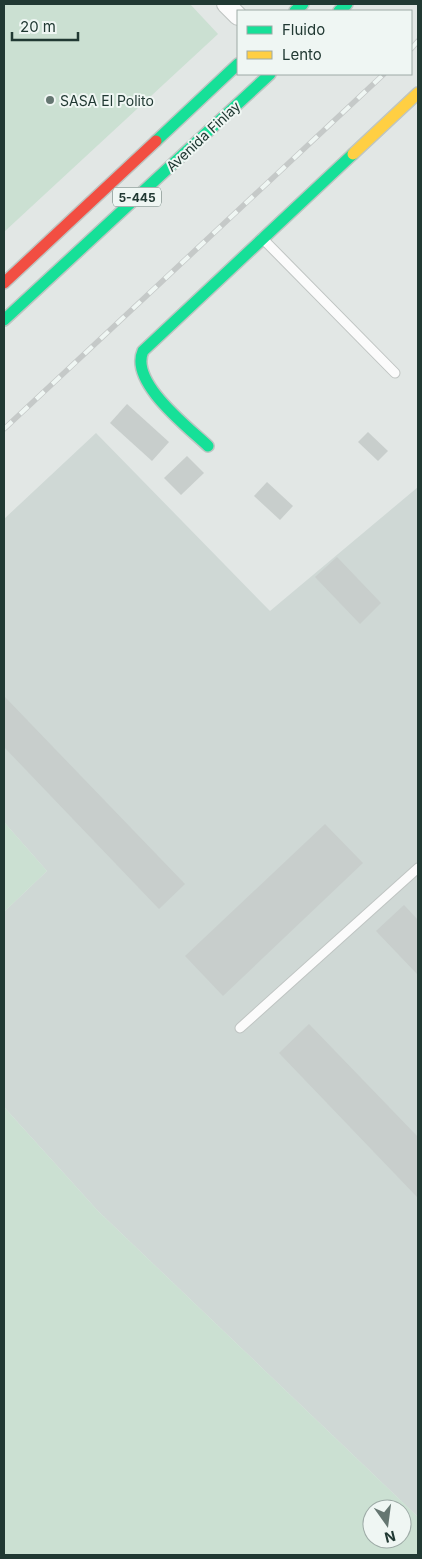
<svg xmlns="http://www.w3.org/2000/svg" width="422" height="1559" viewBox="0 0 422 1559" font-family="Inter,sans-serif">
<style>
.built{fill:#cfd8d5}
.green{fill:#cbe0d2;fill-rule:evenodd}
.building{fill:#c8cecc}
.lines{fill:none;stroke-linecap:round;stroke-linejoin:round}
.lane-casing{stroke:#bfc4c2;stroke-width:11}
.street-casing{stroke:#bfc4c2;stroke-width:20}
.fast-casing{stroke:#bec5c2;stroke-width:14}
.slow-casing{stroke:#bec5c2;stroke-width:14}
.jam-casing{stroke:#bec5c2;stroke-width:14}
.lane{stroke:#fbfbfb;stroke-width:9}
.street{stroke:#fbfbfb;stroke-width:18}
.fast{stroke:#16e098;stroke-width:11}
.slow{stroke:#ffcf43;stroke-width:11}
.jam{stroke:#f24e42;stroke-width:11}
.rail-casing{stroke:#c5c9c8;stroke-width:5.5}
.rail{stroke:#eff6f3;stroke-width:4;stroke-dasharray:11;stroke-linecap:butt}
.poi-dot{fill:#657671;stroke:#eff6f3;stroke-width:2}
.labels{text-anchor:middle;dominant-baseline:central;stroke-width:4;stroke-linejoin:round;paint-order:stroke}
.shield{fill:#eff6f3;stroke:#5f726d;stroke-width:1}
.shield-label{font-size:12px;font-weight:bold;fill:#213933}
.poi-label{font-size:14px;fill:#213933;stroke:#eff6f3;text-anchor:start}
.street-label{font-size:14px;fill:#213933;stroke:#eff6f3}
</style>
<rect width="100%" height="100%" fill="#e2e7e5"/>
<polygon class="built" points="96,433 270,611 418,487 418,1517 98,1211 4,1107 4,912 47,871 4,822 4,519"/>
<g class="green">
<polygon points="4,4 190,4 218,34 4,232"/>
<polygon points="4,822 47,871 4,912"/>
<path d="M4 1107 98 1211 418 1517V1555H4ZM372 1509H402V1539H372Z"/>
</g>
<g class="building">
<polygon points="127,404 169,442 152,461 110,423"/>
<polygon points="368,432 388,451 378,461 358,442"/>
<polygon points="187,456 204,473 181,495 164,478"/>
<polygon points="267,482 293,506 280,520 254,496"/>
<polygon points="337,557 381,603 360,624 315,577"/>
<polygon points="4,696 185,884 159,909 4,747"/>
<polygon points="325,824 363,863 223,996 185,956"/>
<polygon points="404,905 418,920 418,975 376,931"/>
<polygon points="309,1024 418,1137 418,1198 279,1053"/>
</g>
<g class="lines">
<defs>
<g id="lane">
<polyline points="262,238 395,373"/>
<polyline points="240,1028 418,868"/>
</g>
<polyline id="street" points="226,4 238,16"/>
<g id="fast">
<polyline points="295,11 303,4"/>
<polyline points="339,11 347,4"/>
<polyline points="156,141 238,64"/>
<polyline points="4,320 270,74"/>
<path d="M208 446C188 427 129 382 143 351L353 154"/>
</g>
<polyline id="slow" points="353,154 418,93"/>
<polyline id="jam" points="4,283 156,141"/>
</defs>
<use href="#lane" class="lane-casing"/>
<use href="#street" class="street-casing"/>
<use href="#fast" class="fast-casing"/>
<use href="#slow" class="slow-casing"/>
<use href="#jam" class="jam-casing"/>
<use href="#lane" class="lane"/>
<use href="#street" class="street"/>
<use href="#fast" class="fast"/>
<use href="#slow" class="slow"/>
<use href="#jam" class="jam"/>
<defs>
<g id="rail">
<polyline points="411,49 418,41"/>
<polyline points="4,429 384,74"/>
</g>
</defs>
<use href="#rail" class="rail-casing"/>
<use href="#rail" class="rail"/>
</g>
<circle class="poi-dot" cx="50" cy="100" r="5"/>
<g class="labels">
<rect class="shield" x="113" y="187.5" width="48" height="19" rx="4"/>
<g class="shield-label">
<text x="137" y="197">5-445</text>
</g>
<g class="poi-label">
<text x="60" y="100">SASA El Polito</text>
</g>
<g class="street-label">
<text transform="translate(203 136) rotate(-43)">Avenida Finlay</text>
</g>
</g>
<rect width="422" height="1559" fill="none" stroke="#213933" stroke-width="10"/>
<rect x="237" y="10" width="175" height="65" fill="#eff6f3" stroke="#9daaa6"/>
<rect x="247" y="26" width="25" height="8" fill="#16e098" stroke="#9daaa6"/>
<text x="282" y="35" font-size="15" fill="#213933">Fluido</text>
<rect x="247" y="51" width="25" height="8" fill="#ffcf43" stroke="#9daaa6"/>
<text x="282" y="60" font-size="15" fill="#213933">Lento</text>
<g transform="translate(387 1524) rotate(166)"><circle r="24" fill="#eff6f3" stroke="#9daaa6"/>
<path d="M0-4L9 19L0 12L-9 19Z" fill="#657671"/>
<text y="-8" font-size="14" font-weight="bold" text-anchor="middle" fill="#213933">N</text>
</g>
<path d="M12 32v8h66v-8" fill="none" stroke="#213933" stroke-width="2.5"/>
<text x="20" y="32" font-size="15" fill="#213933" stroke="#eff6f3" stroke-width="4" paint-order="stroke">20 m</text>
</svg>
